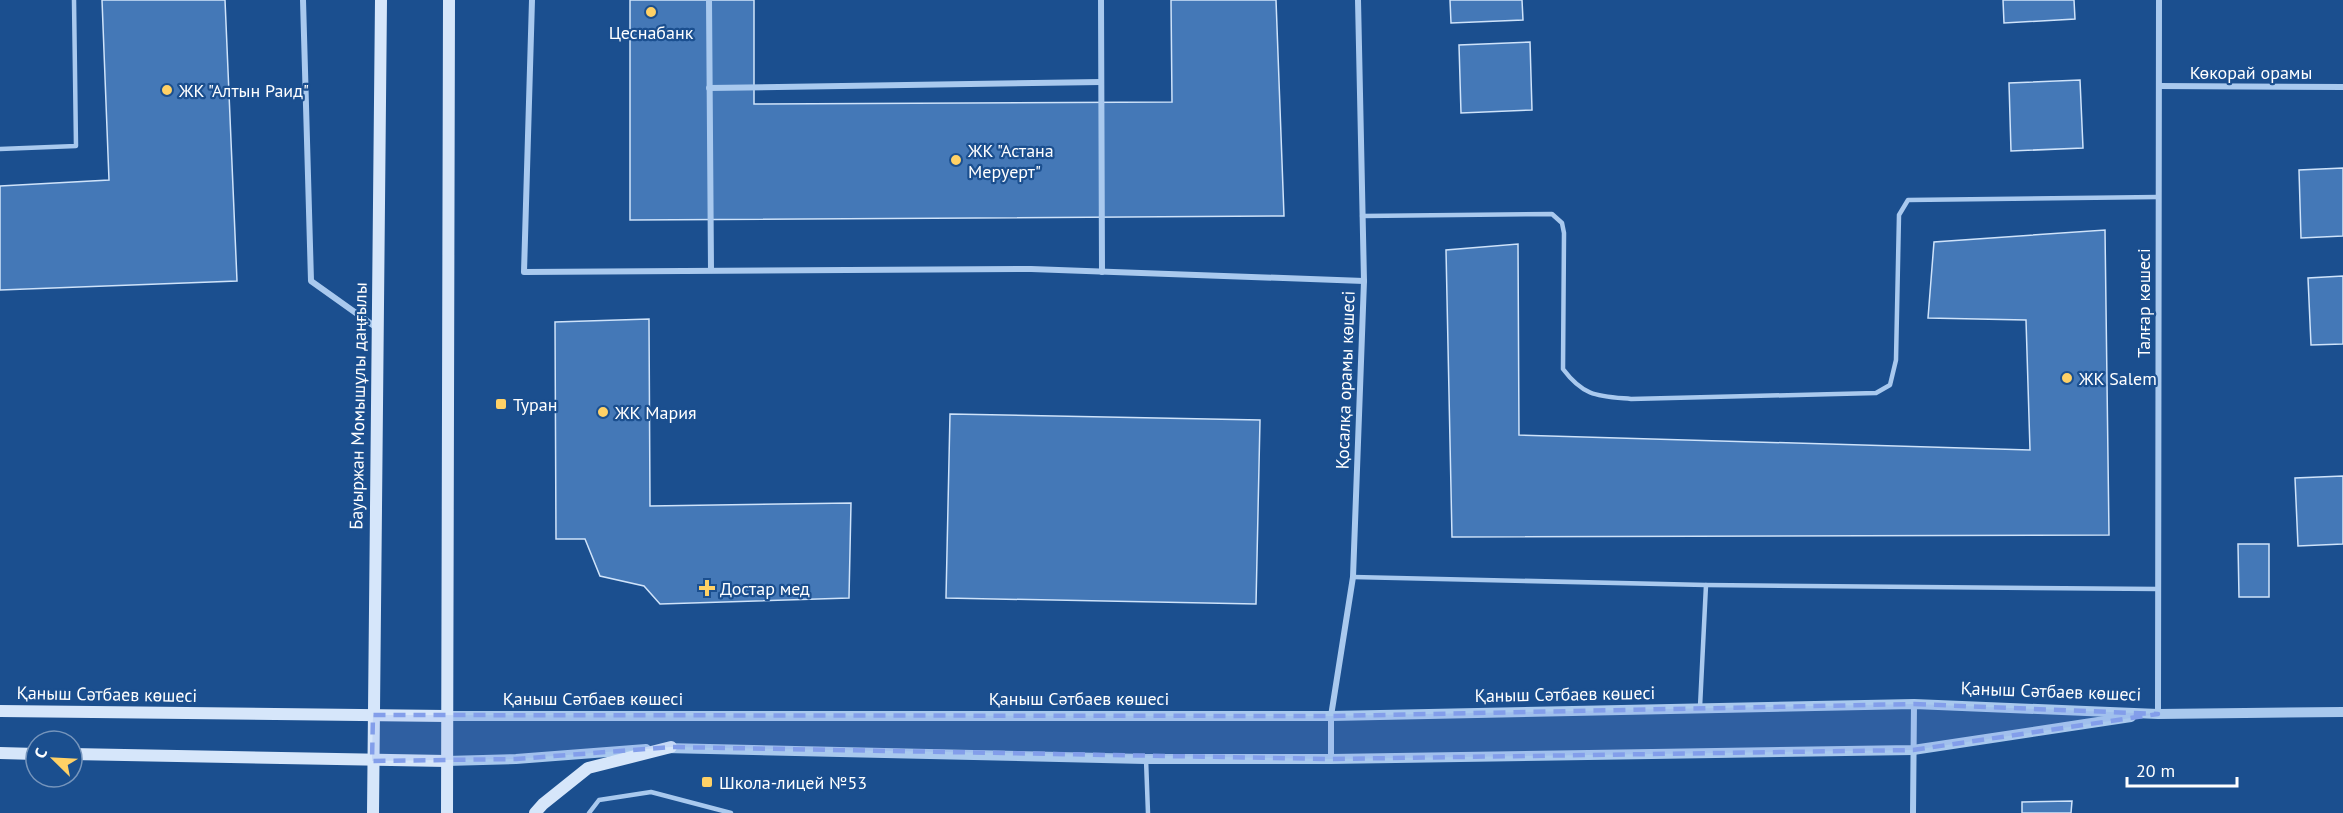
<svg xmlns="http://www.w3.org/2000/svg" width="2343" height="813" viewBox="0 0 2343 813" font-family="'PT Sans',sans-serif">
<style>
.building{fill:#4478b7;stroke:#cfe3fa;stroke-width:1.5}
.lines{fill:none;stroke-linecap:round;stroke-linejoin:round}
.service{stroke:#a9c9ee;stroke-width:4.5}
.minor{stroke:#a9c9ee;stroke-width:6}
.tertiary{stroke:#a9c9ee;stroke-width:10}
.secondary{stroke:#d6e6fa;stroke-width:12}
.marked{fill:#839eea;fill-opacity:0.2;stroke:#839eea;stroke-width:4.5;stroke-dasharray:12 8;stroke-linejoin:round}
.poi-dot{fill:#ffd166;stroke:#1b4f8f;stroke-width:2}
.labels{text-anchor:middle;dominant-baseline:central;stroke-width:4.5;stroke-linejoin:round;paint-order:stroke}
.poi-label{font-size:18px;fill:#fff;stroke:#1b4f8f;text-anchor:start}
.street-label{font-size:18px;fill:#fff;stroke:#1b4f8f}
</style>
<rect width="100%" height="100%" fill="#1b4f8f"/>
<g class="building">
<polygon points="102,0 225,0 237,281 0,290 0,186 109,180"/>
<polygon points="630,0 754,0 754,104 1172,102 1171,0 1276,0 1284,216 630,220"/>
<polygon points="1450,0 1522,0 1523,20 1451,23"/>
<polygon points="2003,0 2074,0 2075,19 2004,23"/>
<polygon points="1530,42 1532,110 1461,113 1459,45"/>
<polygon points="2080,80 2083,148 2011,151 2009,83"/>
<polygon points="2343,168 2343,236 2301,238 2299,170"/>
<polygon points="2105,230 2109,535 1452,537 1446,250 1518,244 1519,435 2030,450 2026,320 1928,318 1934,242"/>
<polygon points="2343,276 2343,344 2311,345 2308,278"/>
<polygon points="649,319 650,506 851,503 849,598 660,604 644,586 600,576 585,539 556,539 555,322"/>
<polygon points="950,414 1260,420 1256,604 946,598"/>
<polygon points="2343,476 2343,544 2298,546 2295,478"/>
<polygon points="2238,544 2269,544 2269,597 2239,597"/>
<polygon points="2072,801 2071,813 2022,813 2022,802"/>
</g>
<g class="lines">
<g class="service">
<polyline points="0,149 76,146 74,0"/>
<path d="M1362 216 1552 214 1562 223 1564 233 1563 369C1584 397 1598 396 1631 399L1876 393 1890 385 1896 360 1899 215 1908 200 2158 197"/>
<polyline points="1353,577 1706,585 2158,589"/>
<polyline points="1700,707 1706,585"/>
<polyline points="1146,759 1148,813"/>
<polyline points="589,813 599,800 651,792 731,813"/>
</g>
<g class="minor">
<polyline points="303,0 311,281 377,328"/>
<polyline points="532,0 524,272 1031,269 1364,281"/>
<polyline points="709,0 711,270"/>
<polyline points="1101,0 1102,272"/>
<polyline points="2159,86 2343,87"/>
<polyline points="709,88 1101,82"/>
<polyline points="2158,714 2159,0"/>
<polyline points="1331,759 1331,716 1353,577 1364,281 1358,0"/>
<polyline points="1913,813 1914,704"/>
</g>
<g class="tertiary">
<polyline points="446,716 1331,716 1914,704 2158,714 2343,712"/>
<polyline points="665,748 1145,759 1331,759 1913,750 2131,717"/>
<polyline points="446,761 516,759 646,749"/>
</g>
<g class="secondary">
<polyline points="0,711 446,716"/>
<polyline points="0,753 36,754"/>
<polyline points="72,754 446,761"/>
<polyline points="373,813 381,0"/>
<polyline points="447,813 449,0"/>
<polyline points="535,813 543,804 588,768 671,747"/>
</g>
</g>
<path class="marked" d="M1914 704 2158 714 1913 750 1331 759 671 747 516 759 372 761 373 715 1331 716Z"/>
<g class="poi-dot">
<circle cx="651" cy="12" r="6"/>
<circle cx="167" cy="90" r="6"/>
<circle cx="956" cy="160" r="6"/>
<circle cx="2067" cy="378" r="6"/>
<rect x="495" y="398" width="12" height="12" rx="3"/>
<circle cx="603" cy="412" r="6"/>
<path d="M704 579h6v6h6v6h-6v6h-6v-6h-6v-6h6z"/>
<rect x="701" y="776" width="12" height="12" rx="3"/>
</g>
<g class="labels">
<g class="poi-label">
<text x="651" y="32" text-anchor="middle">Цеснабанк</text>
<text x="179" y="90">ЖК "Алтын Раид"</text>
<text x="968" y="150">ЖК "Астана<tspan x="968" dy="21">Меруерт"</tspan></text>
<text x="2079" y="378">ЖК Salem</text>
<text x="513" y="404">Туран</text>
<text x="615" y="412">ЖК Мария</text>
<text x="720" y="588">Достар мед</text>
<text x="719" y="782">Школа-лицей №53</text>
</g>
<g class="street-label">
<text x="2251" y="72">Көкорай орамы</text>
<text transform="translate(2143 303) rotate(-90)">Талғар көшесі</text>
<text transform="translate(1345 380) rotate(-88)">Қосалқа орамы көшесі</text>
<text transform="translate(358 406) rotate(-89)">Бауыржан Момышұлы даңғылы</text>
<text transform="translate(2051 691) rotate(2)">Қаныш Сәтбаев көшесі</text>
<text transform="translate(107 694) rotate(1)">Қаныш Сәтбаев көшесі</text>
<text transform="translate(1565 694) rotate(-1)">Қаныш Сәтбаев көшесі</text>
<text x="593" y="698">Қаныш Сәтбаев көшесі</text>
<text x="1079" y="698">Қаныш Сәтбаев көшесі</text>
</g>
</g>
<g transform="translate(54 759) rotate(294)"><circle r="28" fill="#1b4f8f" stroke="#7695bc" stroke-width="1.5"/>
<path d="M0-4.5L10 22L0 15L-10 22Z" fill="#ffd166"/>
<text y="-9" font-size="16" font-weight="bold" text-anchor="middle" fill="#ffffff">С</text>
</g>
<path d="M2127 777v9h110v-9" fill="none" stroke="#ffffff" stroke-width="3"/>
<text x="2136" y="777" font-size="18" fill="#ffffff" stroke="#1b4f8f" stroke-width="4.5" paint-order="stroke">20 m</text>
</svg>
